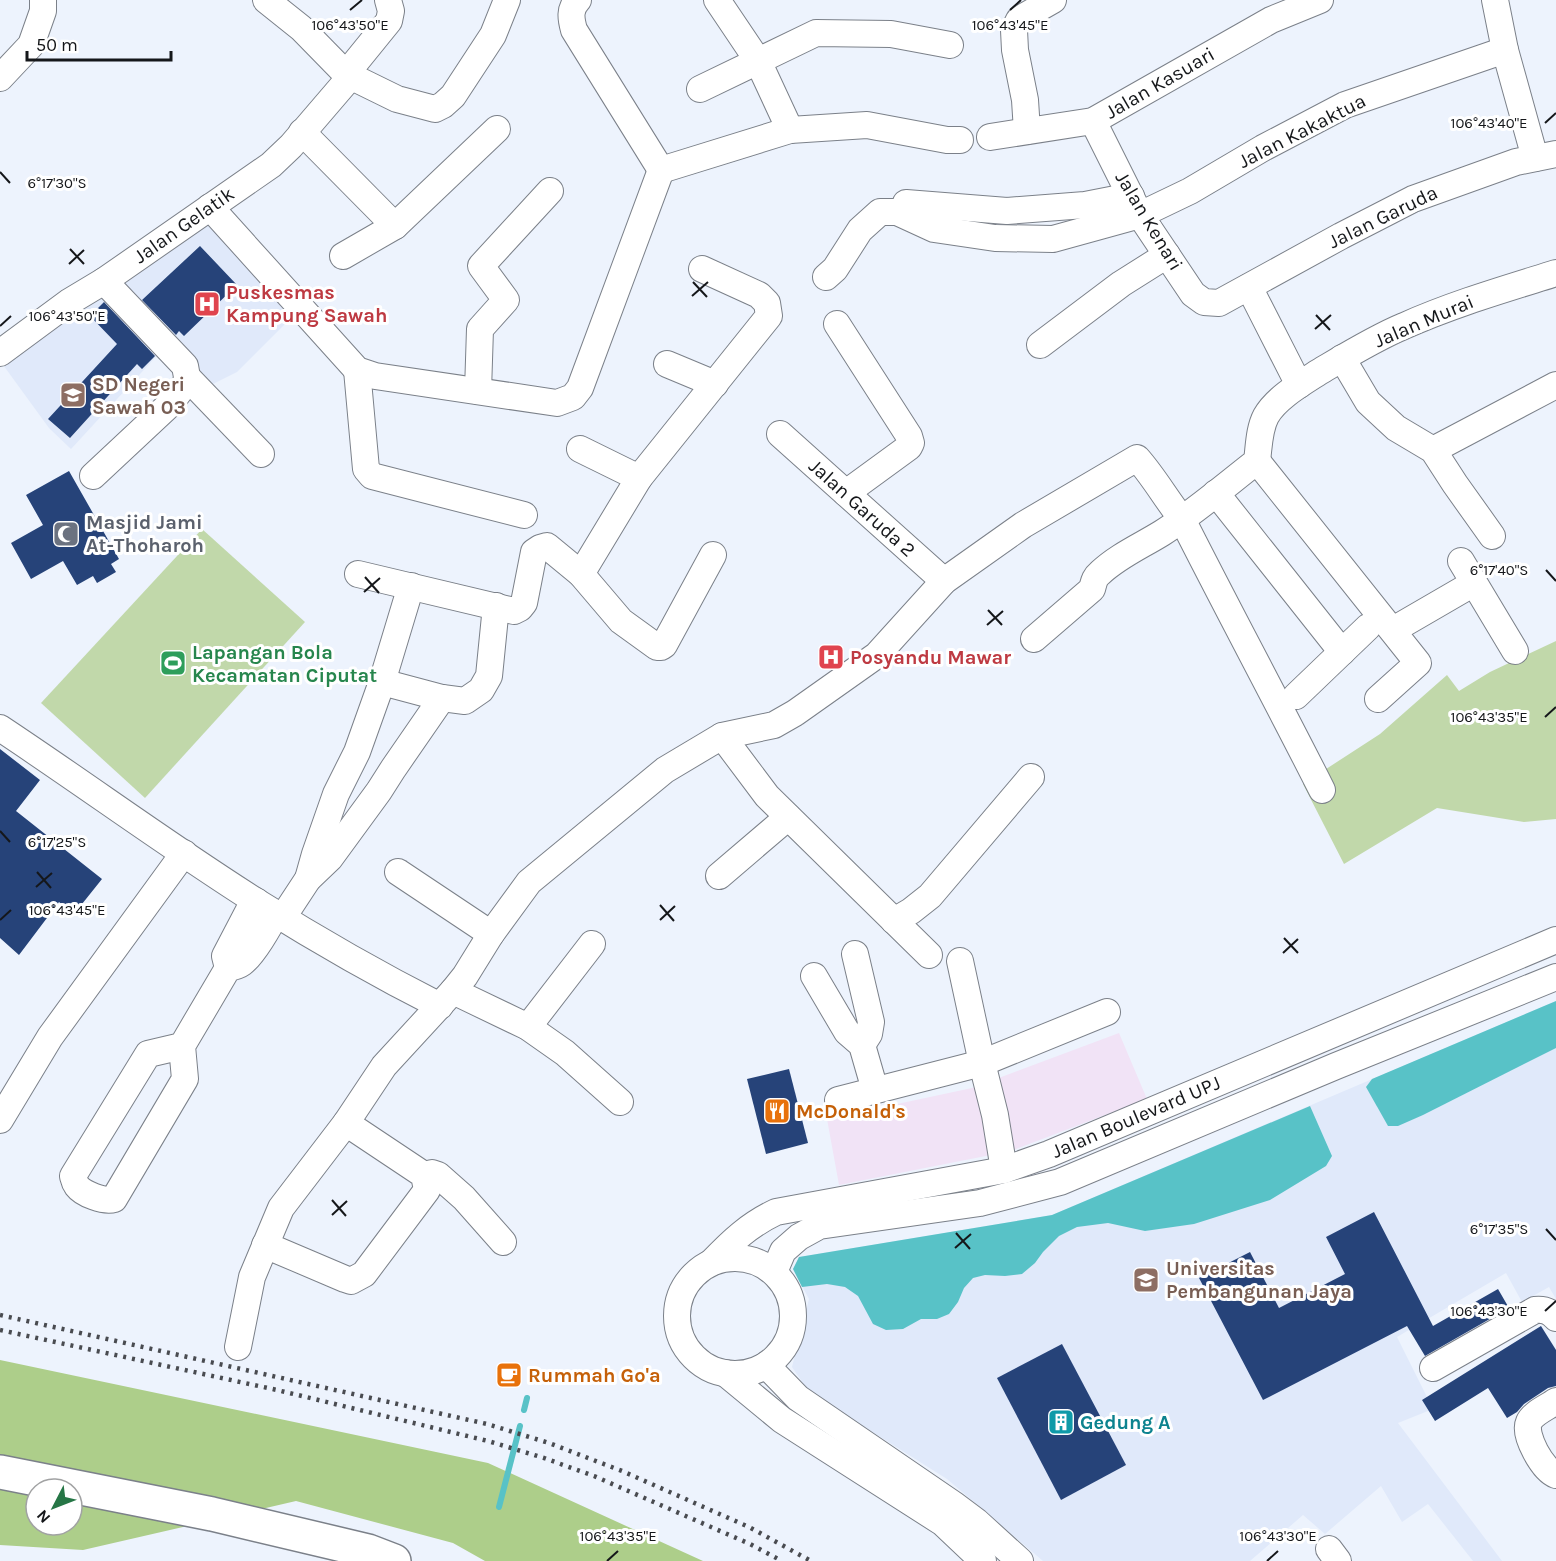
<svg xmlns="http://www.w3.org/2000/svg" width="1556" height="1561" viewBox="0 0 1556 1561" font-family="Karla,sans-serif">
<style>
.commercial{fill:#f1e3f6}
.built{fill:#e0e9fa}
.green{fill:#c1d8aa}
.forest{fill:#adce8a;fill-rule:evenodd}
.water{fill:#58c2c7}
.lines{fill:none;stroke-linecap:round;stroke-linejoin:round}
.stream{stroke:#58c2c7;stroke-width:6}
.building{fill:#264379}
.minor-casing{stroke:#7b8089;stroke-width:28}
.highway-casing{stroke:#7b8089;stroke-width:36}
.minor{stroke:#fff;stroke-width:26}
.highway{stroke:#fff;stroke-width:33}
.rail{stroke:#494b50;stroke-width:4.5;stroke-dasharray:3 6;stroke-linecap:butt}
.ticks{fill:none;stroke:#15171a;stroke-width:2}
.labels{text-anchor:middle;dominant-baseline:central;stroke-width:6;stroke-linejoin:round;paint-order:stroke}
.street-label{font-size:20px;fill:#15171a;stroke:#fff}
.health-label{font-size:20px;font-weight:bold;fill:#be3a42;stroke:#fff;text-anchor:start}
.education-label{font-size:20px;font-weight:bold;fill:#785e54;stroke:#fff;text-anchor:start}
.worship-label{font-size:20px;font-weight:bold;fill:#5b616d;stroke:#fff;text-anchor:start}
.leisure-label{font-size:20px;font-weight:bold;fill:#27864d;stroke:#fff;text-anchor:start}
.food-label{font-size:20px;font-weight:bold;fill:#c56008;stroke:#fff;text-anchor:start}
.culture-label{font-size:20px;font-weight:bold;fill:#0d838f;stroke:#fff;text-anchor:start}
.ticks-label{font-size:15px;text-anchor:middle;fill:#15171a;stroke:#fff;stroke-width:6;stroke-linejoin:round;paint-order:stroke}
</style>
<rect width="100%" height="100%" fill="#edf3fd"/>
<polygon class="commercial" points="1119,1033 1147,1099 1011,1151 839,1185 827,1119 972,1088"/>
<g class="built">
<polygon points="206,214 293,316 237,372 209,386 111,283"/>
<polygon points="105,290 163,349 71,449 49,428 1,362"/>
<polygon points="1556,1001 1556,1299 1549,1287 1522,1302 1506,1273 1397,1337 1433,1409 1398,1423 1502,1561 1473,1561 1428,1504 1402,1522 1381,1486 1325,1534 1303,1515 1250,1561 1043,1561 947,1479 809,1392 792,1367 809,1299 793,1269 799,1257 1052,1215"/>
</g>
<g class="green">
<polygon points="202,529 305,622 145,798 41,703"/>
<polygon points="1556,641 1556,819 1524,822 1437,808 1344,864 1303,784 1380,734 1447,675 1459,691 1490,672"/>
</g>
<path class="forest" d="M0 1360 488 1463 703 1561H485L453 1543 296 1501 83 1550 0 1545ZM36 1489H72V1525H36Z"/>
<g class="water">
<polygon points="1556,1001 1556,1048 1423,1115 1398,1126 1388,1126 1366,1087 1372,1079"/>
<polygon points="1310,1106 1332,1156 1326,1166 1270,1200 1194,1224 1145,1231 1108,1223 1077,1227 1059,1236 1043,1252 1035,1263 1022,1274 1005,1276 985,1275 973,1278 964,1288 958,1302 949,1314 937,1319 921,1319 903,1329 886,1330 873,1324 858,1296 845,1287 827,1284 802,1287 793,1269 799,1257 1052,1215"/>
</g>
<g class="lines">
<g class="stream">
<polyline points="524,1410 527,1398"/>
<polyline points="499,1507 520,1426"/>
</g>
</g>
<g class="building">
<polygon points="200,246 237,285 184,336 179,331 176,335 142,300"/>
<polygon points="104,302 155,356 142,369 137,364 70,438 48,419 117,344 90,316"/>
<polygon points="69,471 119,559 111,564 116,572 97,583 93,576 77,585 63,561 31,579 11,543 43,525 26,495"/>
<polygon points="0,749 40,780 16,811 102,879 74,914 59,902 19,955 0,938"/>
<polygon points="789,1069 808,1143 766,1154 747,1079"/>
<polygon points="1374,1212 1433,1326 1498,1289 1509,1308 1425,1356 1407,1326 1263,1400 1199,1278 1250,1252 1279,1308 1345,1274 1326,1237"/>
<polygon points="1541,1326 1556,1350 1556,1386 1548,1388 1524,1404 1517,1412 1507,1418 1488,1388 1435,1421 1422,1400"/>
<polygon points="1062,1344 1126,1465 1061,1500 997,1378"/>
</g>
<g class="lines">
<defs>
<g id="minor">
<polyline points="266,0 301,28 346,74 397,99 435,109 443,105 453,96 493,35 507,0"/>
<path d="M578 0C569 9 571 19 574 30L661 170"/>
<polyline points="717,0 758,61 790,130"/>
<polyline points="1495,0 1505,50 1535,158"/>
<polyline points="346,74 389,21 391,11 388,0"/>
<polyline points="0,78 31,45 43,11 43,0"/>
<polyline points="700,89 816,33 891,34 950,45"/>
<polyline points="1093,121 1140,215 1193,294 1204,302 1219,303 1341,236 1413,199 1516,162 1556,154"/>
<polyline points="1027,131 1025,100 1015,50 1014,30 1019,20 1025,16 1053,0"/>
<polyline points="302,132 395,226"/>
<polyline points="990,137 1093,121 1271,20 1320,0"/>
<polyline points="661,170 790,130 867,125 947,140 960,140"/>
<polyline points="906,203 1007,211 1085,205 1131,196"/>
<polyline points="210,207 357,370 375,376 557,403 573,397 580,388 661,170"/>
<polyline points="343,256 395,226 497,129"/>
<polyline points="826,277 835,269 860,230 880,212 897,212 934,229 995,238 1053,239 1140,215 1190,191 1263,148 1345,105 1505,50"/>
<polyline points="1249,287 1299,385"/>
<polyline points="837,324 909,436 911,443 909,447 846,493"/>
<polyline points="1040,345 1121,284 1167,255"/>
<polyline points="0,353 69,302 104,281 271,165 291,146 351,76"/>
<polyline points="1342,358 1368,402 1396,428 1433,450 1455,484 1492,536"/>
<polyline points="667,364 715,384"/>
<polyline points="357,370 366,469 372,476 524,515"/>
<polyline points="187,377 261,454"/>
<polyline points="478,391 480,329 506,300 481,266 550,191"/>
<polyline points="780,434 944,581"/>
<polyline points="580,449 639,478"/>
<polyline points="1433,450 1556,385"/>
<polyline points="1257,461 1418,663 1378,699"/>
<polyline points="93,476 169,405 186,383 187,377 185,366 104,281"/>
<polyline points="1216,493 1342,652"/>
<polyline points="1461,561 1515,651"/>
<polyline points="358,574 514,611 520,608 524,603 534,552 540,548 547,546 581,574 621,621 657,647 661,647 664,645 713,555"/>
<polyline points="581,574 639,478 769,316 767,303 759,295 702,269"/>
<polyline points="1393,630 1474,583"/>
<path d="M1034 639 1092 589C1094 582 1094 578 1100 573 1118 556 1141 546 1162 533 1195 512 1226 485 1257 461 1259 446 1259 429 1266 416 1276 398 1302 383 1319 372 1346 356 1375 338 1404 326 1453 304 1505 289 1556 273"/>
<polyline points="382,682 442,698 465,701 481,690 489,676 496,606"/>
<polyline points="1296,696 1368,627"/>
<path d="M0 728C86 785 170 847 257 902 316 939 377 974 440 1006"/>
<polyline points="722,736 767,796 929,955"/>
<polyline points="398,872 491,934"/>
<polyline points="719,876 788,817"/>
<polyline points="308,879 315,854 336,794 357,752 382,682 411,586"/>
<polyline points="283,917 308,879 330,858 379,791 393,769 442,698"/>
<polyline points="894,921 911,911 930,896 1031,777"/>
<polyline points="855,954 871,1022 869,1034 862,1045"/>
<polyline points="960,961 982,1063 995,1115 1004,1170"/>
<polyline points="228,968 225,956 248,912 256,901"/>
<polyline points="814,976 847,1032 862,1045 875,1090"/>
<polyline points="453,991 528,1027 565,1053 620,1102"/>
<polyline points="528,1027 592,944"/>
<path d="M182 1046 148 1054 73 1176C74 1180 74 1182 77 1186 83 1194 104 1202 114 1199L185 1079 182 1046 228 968C233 967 238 966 242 963 253 955 270 926 276 913"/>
<polyline points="838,1100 982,1063 1107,1012"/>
<polyline points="0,1120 50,1037 184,853"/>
<polyline points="424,1175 432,1173 438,1175 464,1198 503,1242"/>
<polyline points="265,1245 345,1279 351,1281 364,1274 427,1190 424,1175 346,1123"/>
<circle cx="735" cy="1316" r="58"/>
<path d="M712 1262C732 1241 749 1225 776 1212L1004 1170 1049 1154 1556 940"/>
<polyline points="774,1272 783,1251 799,1237 819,1226 980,1203 1060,1182 1336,1066 1556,977"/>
<path d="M238 1347 252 1277 281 1208 346 1123 384 1066 453 991 465 976 491 934 529 882 665 770 722 736 774 725 795 713 877 655 944 581 1023 525 1137 458C1154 477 1166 499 1182 519 1228 610 1276 699 1322 790"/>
<polyline points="766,1365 798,1398 953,1504 977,1522 1020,1561"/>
<path d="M1433 1368 1535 1310C1544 1309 1550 1311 1556 1318"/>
<polyline points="725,1373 782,1420 943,1523 983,1561"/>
<path d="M1556 1401C1548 1407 1533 1413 1529 1422 1523 1435 1543 1470 1556 1475"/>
<polyline points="1329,1549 1338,1561"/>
</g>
<polyline id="highway" points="0,1472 212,1514 368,1551 394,1561"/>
</defs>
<use href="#minor" class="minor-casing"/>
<use href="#highway" class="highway-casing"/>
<use href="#minor" class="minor"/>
<use href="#highway" class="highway"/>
<g class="rail">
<polyline points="0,1315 487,1424 549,1443 622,1471 749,1527 811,1561"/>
<polyline points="0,1330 277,1390 488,1441 544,1458 594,1476 750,1544 782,1561"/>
</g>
</g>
<path class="ticks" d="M350 10 362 0M1010 10 1021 0M1545 123 1556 113M0 172 10 183M70 249 84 264M69 264 84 250M693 282 707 297M692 296 708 282M1316 315 1330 330M0 326 11 316M1315 329 1331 315M1546 570 1556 581M365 577 379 593M364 592 380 578M988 610 1002 625M987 625 1003 611M1545 717 1556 707M0 831 10 842M37 872 51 888M36 887 52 873M660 905 674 921M0 920 11 910M660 920 675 906M1284 938 1298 953M1283 953 1298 939M332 1200 346 1216M332 1215 347 1201M1546 1229 1556 1240M956 1233 970 1249M955 1248 971 1234M1545 1311 1556 1301M607 1561 618 1551M1267 1561 1278 1551"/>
<defs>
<symbol id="hospital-square" viewBox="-11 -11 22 22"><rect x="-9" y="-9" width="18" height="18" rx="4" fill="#e0444e" stroke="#fff"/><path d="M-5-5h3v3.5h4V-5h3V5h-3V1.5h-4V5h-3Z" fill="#fff"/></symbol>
<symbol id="school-square" viewBox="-11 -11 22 22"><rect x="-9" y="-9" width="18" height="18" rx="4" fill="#8d6e63" stroke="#fff"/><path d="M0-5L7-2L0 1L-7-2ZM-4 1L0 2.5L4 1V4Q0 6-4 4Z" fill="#fff"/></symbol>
<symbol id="mosque-square" viewBox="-11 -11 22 22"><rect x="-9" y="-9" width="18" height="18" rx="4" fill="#6b7280" stroke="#fff"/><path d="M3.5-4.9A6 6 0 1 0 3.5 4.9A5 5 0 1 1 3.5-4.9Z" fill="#fff"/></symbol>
<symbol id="stadium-square" viewBox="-11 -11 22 22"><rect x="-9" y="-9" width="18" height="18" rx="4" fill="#2e9e5b" stroke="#fff"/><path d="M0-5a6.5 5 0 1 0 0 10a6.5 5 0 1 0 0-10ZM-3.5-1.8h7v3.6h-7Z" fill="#fff"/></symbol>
<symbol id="restaurant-square" viewBox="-11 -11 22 22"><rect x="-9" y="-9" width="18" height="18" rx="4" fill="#e8710a" stroke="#fff"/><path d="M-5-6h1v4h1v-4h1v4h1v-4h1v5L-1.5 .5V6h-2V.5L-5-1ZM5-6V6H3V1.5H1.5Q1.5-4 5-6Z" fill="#fff"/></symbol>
<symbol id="university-square" viewBox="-11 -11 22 22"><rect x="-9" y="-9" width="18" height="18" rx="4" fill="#8d6e63" stroke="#fff"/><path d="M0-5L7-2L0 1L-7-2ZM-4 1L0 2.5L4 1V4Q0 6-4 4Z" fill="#fff"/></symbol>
<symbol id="cafe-square" viewBox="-11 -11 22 22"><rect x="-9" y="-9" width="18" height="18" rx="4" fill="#e8710a" stroke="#fff"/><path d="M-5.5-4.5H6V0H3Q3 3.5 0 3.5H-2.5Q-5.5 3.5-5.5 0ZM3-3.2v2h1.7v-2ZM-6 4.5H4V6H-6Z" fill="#fff"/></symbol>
<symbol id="building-square" viewBox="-11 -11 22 22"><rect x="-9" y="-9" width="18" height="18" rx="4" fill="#0f9aa8" stroke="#fff"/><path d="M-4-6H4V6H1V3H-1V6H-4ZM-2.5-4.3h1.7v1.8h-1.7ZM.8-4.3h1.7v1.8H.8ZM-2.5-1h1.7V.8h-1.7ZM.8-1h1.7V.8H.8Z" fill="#fff"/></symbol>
</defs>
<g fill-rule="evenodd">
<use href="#hospital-square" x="192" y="289" width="30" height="30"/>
<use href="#school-square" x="58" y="380" width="30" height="30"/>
<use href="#mosque-square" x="51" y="519" width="30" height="30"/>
<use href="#hospital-square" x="816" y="642" width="30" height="30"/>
<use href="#stadium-square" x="158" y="648" width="30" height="30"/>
<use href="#restaurant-square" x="762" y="1096" width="30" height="30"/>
<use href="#university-square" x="1131" y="1265" width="30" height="30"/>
<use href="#cafe-square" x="494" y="1360" width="30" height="30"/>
<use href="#building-square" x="1046" y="1407" width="30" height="30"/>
</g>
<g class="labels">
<g class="street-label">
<text transform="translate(1160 83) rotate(-30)">Jalan Kasuari</text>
<text transform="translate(1302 131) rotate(-27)">Jalan Kakaktua</text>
<text transform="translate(1383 217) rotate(-26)">Jalan Garuda</text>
<text transform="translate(1149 221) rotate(59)">Jalan Kenari</text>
<text transform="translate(184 225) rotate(-35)">Jalan Gelatik</text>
<text transform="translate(1424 321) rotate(-23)">Jalan Murai</text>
<text transform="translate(862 508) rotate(42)">Jalan Garuda 2</text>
<text transform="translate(1136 1117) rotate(-23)">Jalan Boulevard UPJ</text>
</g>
<g class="health-label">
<text x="226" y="292">Puskesmas<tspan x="226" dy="23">Kampung Sawah</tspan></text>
<text x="850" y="657">Posyandu Mawar</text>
</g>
<g class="education-label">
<text x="92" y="384">SD Negeri<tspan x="92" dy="23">Sawah 03</tspan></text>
<text x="1166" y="1268">Universitas<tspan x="1166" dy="23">Pembangunan Jaya</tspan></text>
</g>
<g class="worship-label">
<text x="86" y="522">Masjid Jami<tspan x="86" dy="23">At-Thoharoh</tspan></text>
</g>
<g class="leisure-label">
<text x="192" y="652">Lapangan Bola<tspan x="192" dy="23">Kecamatan Ciputat</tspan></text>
</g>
<g class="food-label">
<text x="796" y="1111">McDonald's</text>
<text x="528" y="1375">Rummah Go'a</text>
</g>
<g class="culture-label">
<text x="1080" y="1422">Gedung A</text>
</g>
</g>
<g class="ticks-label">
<text x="350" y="30">106°43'50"E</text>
<text x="1010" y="30">106°43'45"E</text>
<text x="1489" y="128">106°43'40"E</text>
<text x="57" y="188">6°17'30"S</text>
<text x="67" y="321">106°43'50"E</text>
<text x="1499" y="575">6°17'40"S</text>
<text x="1489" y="722">106°43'35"E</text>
<text x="57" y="847">6°17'25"S</text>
<text x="67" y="915">106°43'45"E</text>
<text x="1499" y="1234">6°17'35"S</text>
<text x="1489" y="1316">106°43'30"E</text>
<text x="618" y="1541">106°43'35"E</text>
<text x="1278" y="1541">106°43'30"E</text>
</g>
<g transform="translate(54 1507) rotate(228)"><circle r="28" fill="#ffffff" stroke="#a1a2a3" stroke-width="1.5"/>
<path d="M0-4.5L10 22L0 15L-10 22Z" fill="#267646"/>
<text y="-9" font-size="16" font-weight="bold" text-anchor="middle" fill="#15171a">N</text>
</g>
<path d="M27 51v9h144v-9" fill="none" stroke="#15171a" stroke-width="3"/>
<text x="36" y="51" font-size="18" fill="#15171a" stroke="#ffffff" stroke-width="4.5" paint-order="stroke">50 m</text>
</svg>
